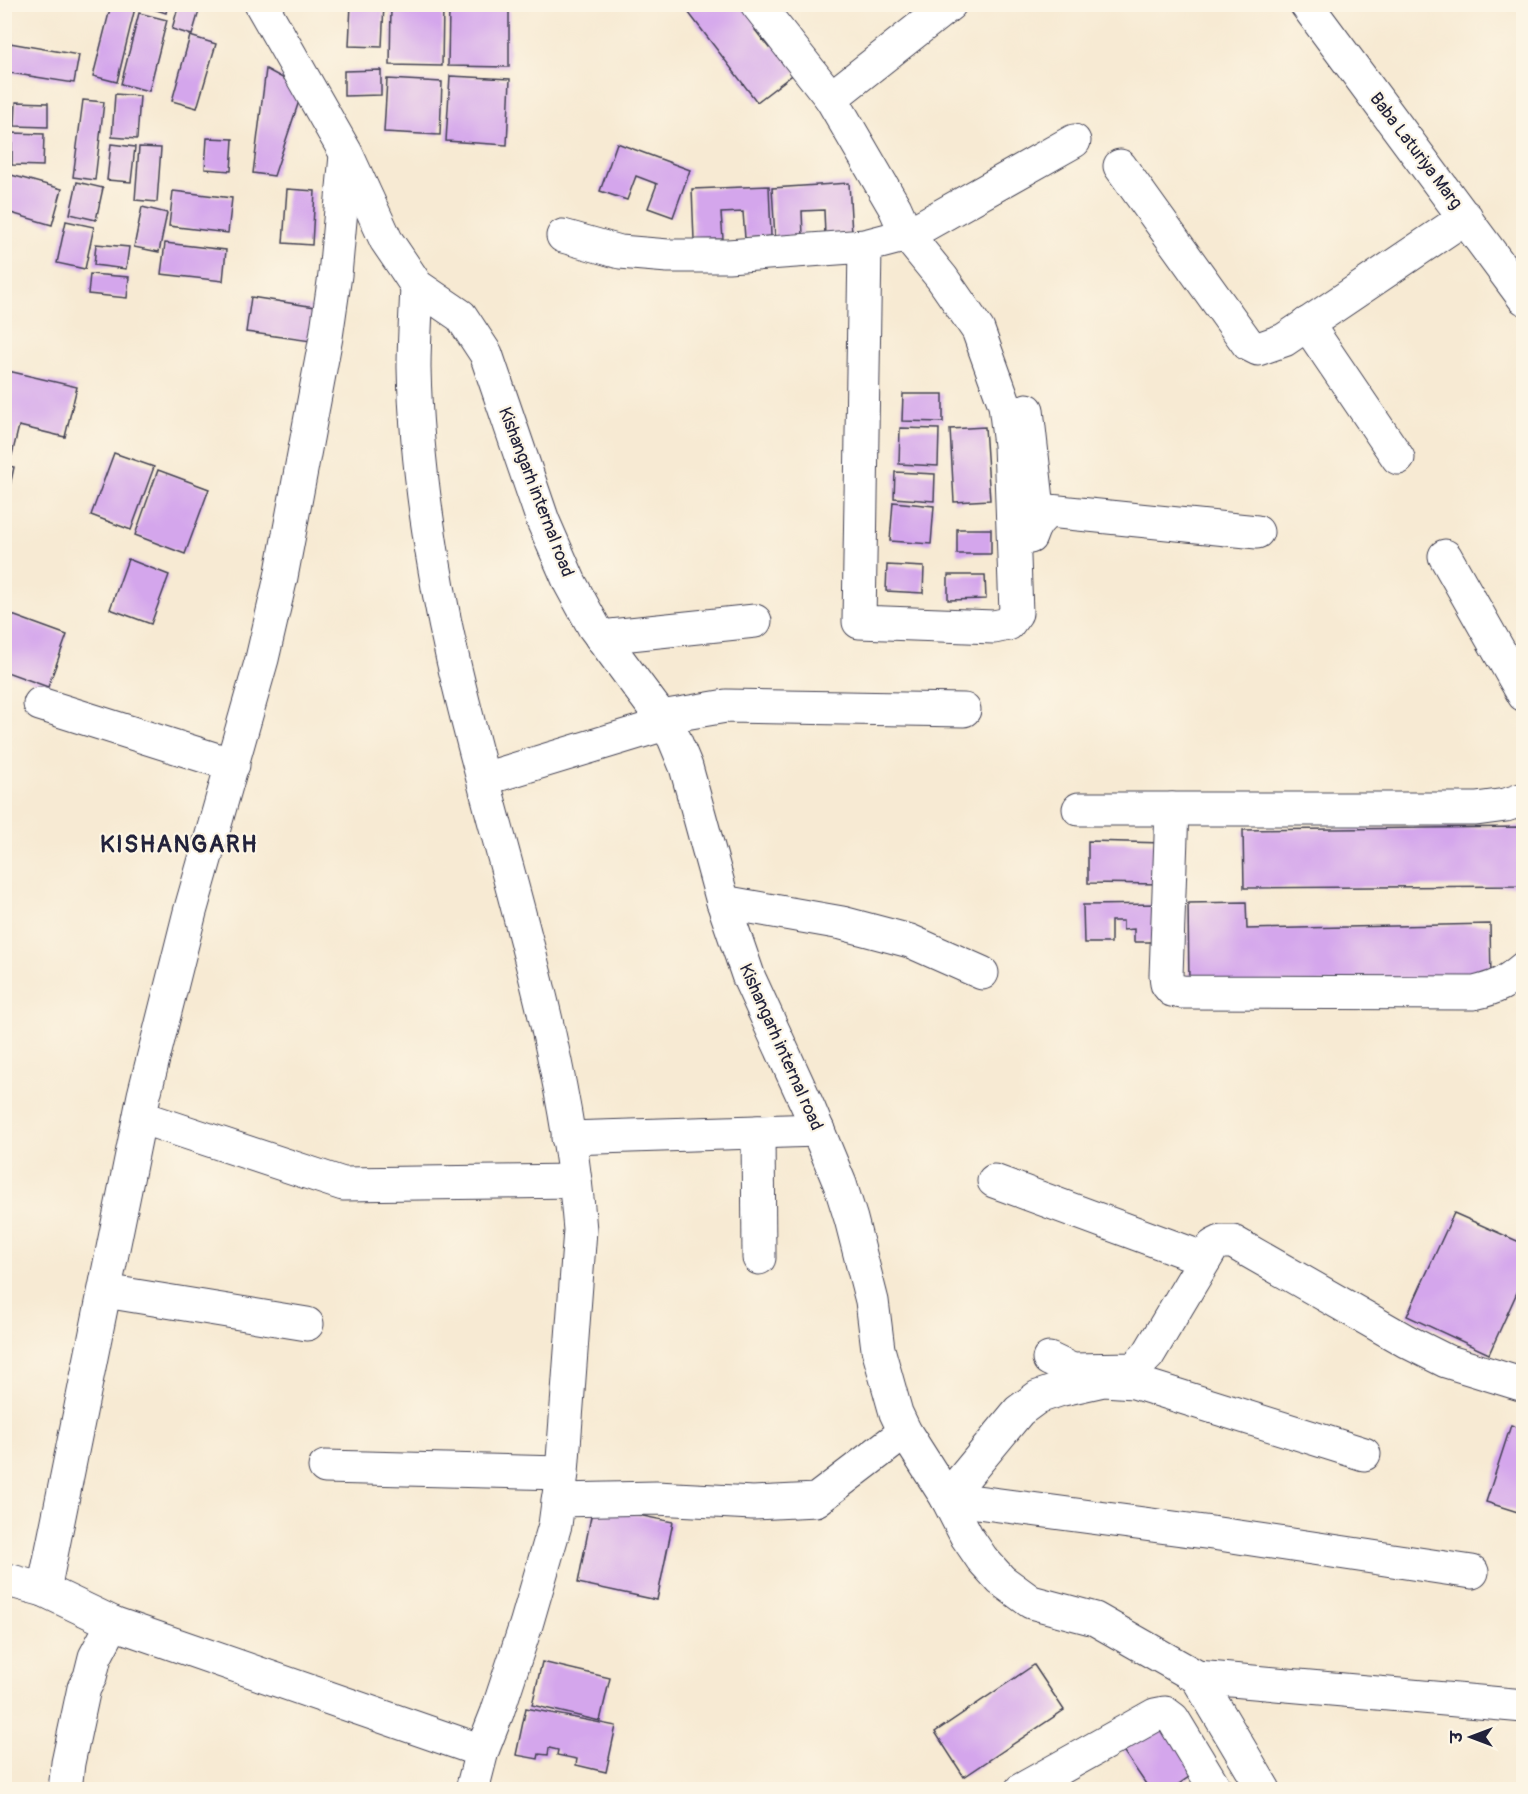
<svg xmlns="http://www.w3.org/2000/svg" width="1528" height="1794" viewBox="0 0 1528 1794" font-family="Pangolin,'Playpen Sans Deva',sans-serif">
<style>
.building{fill:#d4a6ec}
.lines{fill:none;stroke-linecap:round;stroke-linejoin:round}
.minor-casing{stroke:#424052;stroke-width:35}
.minor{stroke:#fff;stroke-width:33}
.labels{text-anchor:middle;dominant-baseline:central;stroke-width:4.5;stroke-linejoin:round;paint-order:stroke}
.street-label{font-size:18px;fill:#22223b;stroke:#fcf5e5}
.district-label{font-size:24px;font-weight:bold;letter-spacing:1.5px;fill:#22223b;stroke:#fcf5e5}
</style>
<rect width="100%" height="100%" fill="#fcf5e5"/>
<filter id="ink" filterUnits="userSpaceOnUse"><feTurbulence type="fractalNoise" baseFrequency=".0167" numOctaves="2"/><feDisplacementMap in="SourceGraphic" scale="12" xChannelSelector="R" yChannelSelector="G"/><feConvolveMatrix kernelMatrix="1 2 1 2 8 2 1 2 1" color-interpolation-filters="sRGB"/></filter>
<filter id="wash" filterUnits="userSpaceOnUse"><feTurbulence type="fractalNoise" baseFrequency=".008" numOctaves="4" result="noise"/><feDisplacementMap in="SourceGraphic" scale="24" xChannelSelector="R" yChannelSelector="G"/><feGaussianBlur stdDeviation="1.35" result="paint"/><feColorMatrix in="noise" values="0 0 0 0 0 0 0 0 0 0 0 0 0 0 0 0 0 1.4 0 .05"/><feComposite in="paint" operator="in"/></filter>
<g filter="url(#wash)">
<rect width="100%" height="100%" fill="#f7ead3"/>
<g id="blocks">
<g class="building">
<polygon points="138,4 168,4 166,13"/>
<polygon points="179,4 201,4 192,35 172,29"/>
<polygon points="351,4 384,4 382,47 349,46"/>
<polygon points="682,4 750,4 765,23 755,30 769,48 778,41 800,69 757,102"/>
<polygon points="111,5 122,5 135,8 117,82 93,76"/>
<polygon points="391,6 443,7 442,66 390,65"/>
<polygon points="449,8 509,9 509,67 448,66"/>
<polygon points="139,13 167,20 149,91 121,84"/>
<polygon points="190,36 216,44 197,108 172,101"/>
<polygon points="4,42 79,55 74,83 4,72"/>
<polygon points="266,69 303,89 274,176 253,173"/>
<polygon points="381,70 381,95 344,96 344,71"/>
<polygon points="450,76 510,79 507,145 446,141"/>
<polygon points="387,79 442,82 440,135 384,132"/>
<polygon points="115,94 140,96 137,139 112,137"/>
<polygon points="83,100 104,102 95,180 73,177"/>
<polygon points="16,102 48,103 48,127 15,126"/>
<polygon points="12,133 44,134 43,166 12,165"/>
<polygon points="207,138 233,139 231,171 205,169"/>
<polygon points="617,143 690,170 673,217 648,208 657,184 636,176 627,200 600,191"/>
<polygon points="111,144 135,147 131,182 107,180"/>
<polygon points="139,147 161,148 157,202 135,200"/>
<polygon points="4,173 62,189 52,225 4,211"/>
<polygon points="77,182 103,188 96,220 70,214"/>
<polygon points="849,183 852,234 825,235 824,210 802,211 803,236 775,238 772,188"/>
<polygon points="769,186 771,236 745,238 743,212 721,213 723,239 694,240 692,189"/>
<polygon points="287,189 315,191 312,245 283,243"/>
<polygon points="173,191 232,198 228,233 169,226"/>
<polygon points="142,207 167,213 159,252 134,247"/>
<polygon points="66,221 94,227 85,269 57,263"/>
<polygon points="165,243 226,250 223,281 161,274"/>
<polygon points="96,244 129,247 126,269 94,265"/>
<polygon points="90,274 129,277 127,298 88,294"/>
<polygon points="251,297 315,307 311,341 246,332"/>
<polygon points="4,370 77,387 65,437 19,426 12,455 4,453"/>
<polygon points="903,394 943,394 943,422 902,421"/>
<polygon points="985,427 990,500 954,502 950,429"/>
<polygon points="900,428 939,429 938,466 899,464"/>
<polygon points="114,453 154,467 131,530 91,515"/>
<polygon points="4,465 14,467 8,495 4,494"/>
<polygon points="158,470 209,489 185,554 135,535"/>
<polygon points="895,472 935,474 934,501 894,498"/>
<polygon points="893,502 934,506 931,544 890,541"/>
<rect x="957" y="529" width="34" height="25"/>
<polygon points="128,559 169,575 151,624 110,609"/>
<polygon points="887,565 924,567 923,593 886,591"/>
<polygon points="948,575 985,575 986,599 948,600"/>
<polygon points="4,612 67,635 48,687 4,671"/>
<polygon points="1524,827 1524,886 1244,888 1243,830"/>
<polygon points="1088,841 1164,843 1163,884 1088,883"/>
<polygon points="1246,902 1247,929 1490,924 1491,979 1189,986 1188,903"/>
<polygon points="1161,904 1161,942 1134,942 1134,929 1123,930 1123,921 1111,921 1111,943 1084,943 1083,905"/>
<polygon points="1454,1213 1524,1244 1524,1277 1489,1354 1407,1316"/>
<polygon points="1511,1425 1524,1430 1524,1514 1486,1502"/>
<polygon points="593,1506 673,1522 657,1600 578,1583"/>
<polygon points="542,1662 610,1678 600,1721 532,1705"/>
<polygon points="1034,1665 1064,1710 964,1777 935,1732"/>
<polygon points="526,1708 616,1726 606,1772 576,1765 577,1759 557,1755 558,1750 549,1748 548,1755 539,1754 538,1759 516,1755"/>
<polygon points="1169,1718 1202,1768 1170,1790 1150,1790 1122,1749"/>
</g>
</g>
</g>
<g filter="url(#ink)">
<use href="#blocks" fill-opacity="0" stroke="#424052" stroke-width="1.5"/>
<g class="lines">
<defs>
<g id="minor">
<polyline points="261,4 346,153 386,240 403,265 417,286 461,316 486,354 543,521 570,583 594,627 661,717 674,738 686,767 723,902 749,978 809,1109 840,1184 851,1219 872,1301 878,1349 896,1413 905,1432 947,1498 967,1537 982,1559 1001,1580 1031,1602 1095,1619 1197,1677 1524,1706"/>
<polyline points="757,4 831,98 895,208 907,235 942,278 978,330 1005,405 1010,445 1016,613 1008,624 994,627 859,622 865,246"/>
<polyline points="1306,4 1524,298"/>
<polyline points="831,98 950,4"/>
<polyline points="1120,166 1248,344 1258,349 1284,340 1466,217"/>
<polyline points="563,236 620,252 668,256 728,256 865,246 907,235 1074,141"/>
<path d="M417 286C416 313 414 341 414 368 416 462 432 568 453 660 496 848 565 1037 580 1230L562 1473 555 1525 526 1625 497 1713 482 1751 472 1790"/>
<polyline points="1307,324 1398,458"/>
<polyline points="1027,410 1039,518"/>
<path d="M1030 537C1034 524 1039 518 1049 511L1257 532"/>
<polyline points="1445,556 1524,695"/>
<polyline points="601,637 755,621"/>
<polyline points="40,704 233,765"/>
<polyline points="661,717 726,706 964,710"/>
<polyline points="484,779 665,724"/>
<polyline points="1079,809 1476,809 1506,805 1524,799"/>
<path d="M1172 809 1166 975 1167 984 1172 990 1182 992 1474 993C1496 988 1506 983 1524 968"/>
<polyline points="723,902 842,923 910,941 982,973"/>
<polyline points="140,1117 343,1184 575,1181"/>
<polyline points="758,1132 759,1258"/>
<polyline points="568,1138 818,1130"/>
<polyline points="994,1181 1205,1259"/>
<polyline points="105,1291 307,1324"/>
<polyline points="1049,1359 1072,1370 1134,1369 1148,1355 1213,1246 1221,1242 1233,1242 1406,1341 1446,1361 1524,1385"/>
<polyline points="325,1467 562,1473"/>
<polyline points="947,1498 1212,1533 1472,1572"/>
<polyline points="947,1498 1019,1411 1038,1397 1059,1390 1104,1380 1134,1382 1364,1454"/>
<polyline points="558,1500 656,1498 753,1503 816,1500 905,1432"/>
<polyline points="4,1579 44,1590 113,1623"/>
<polyline points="44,1590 144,1095 190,912 262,659 281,577 326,337 335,275 346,155"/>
<polyline points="1197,1677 1264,1790"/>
<polyline points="65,1790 68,1763 84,1688 90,1677 95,1657 113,1623 482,1751"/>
<polyline points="1021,1790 1155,1715 1165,1713 1173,1719 1216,1790"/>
</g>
</defs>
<use href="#minor" class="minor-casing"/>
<use href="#minor" class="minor"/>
</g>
</g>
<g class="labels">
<g class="street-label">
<text transform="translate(1416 151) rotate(53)">Baba Laturiya Marg</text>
<text transform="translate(536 492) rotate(69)">Kishangarh internal road</text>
<text transform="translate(781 1047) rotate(66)">Kishangarh internal road</text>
</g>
<g class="district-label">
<text x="179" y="844">KISHANGARH</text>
</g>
</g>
<rect width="1528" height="1794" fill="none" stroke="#fcf5e5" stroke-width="24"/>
<g transform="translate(1471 1737) rotate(270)" stroke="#fcf5e5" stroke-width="4.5" paint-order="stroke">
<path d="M0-4.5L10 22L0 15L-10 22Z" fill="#22223b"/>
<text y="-9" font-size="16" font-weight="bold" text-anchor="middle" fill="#22223b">उ</text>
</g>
</svg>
